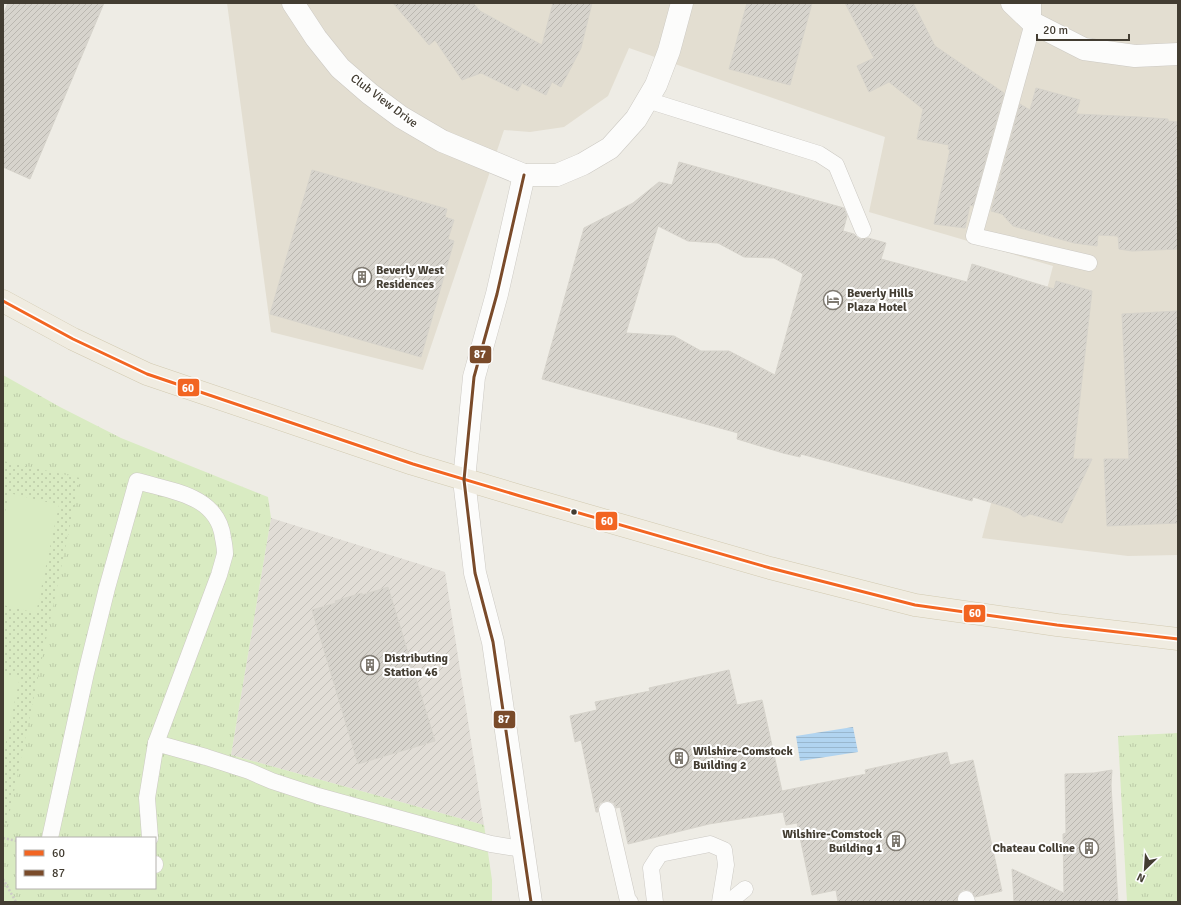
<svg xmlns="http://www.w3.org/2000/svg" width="1181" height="905" viewBox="0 0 1181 905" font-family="Signika,sans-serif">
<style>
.residential{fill:#e3ded1}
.industrial{fill:url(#industrial-furrows)}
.grass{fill:url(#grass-tufts);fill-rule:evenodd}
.park{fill:url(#park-dots)}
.pitch{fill:#d9ebc2}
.water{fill:url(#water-rules)}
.building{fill:url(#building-hatch);stroke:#d6d3cb;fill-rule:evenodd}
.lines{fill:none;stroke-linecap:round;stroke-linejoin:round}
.service-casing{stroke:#ccc9c3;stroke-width:17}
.minor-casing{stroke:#ccc9c3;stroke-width:23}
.primary-casing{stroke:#d2cab1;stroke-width:23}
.path{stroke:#cccac5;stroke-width:2.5;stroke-dasharray:2 2;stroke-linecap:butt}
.service{stroke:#fcfcfb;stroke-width:16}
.minor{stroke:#fcfcfb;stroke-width:22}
.primary{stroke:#f0ece1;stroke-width:22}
.bus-1-casing{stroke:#fff;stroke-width:6}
.bus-2-casing{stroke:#fff;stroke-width:6}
.bus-1{stroke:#f26522;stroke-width:3}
.bus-2{stroke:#7a4b2a;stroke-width:3}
.bus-dot{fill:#433d32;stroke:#fff;stroke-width:1.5}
.labels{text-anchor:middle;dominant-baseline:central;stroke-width:4;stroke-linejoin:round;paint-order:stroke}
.street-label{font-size:12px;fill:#433d32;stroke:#fff}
.poi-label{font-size:12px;font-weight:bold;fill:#433d32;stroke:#fff;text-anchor:start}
.line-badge{stroke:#fff;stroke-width:1.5}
.badge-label{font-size:11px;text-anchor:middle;font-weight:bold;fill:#fff}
</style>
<defs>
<pattern id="industrial-furrows" width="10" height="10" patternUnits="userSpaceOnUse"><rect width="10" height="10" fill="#e1ddd6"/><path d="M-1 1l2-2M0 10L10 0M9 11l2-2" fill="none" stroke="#c2bfb8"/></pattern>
<pattern id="grass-tufts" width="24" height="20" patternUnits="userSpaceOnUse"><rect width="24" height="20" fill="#d9ebc2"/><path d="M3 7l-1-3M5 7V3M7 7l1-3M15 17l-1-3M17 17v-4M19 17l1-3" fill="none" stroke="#bbcaa7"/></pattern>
<pattern id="park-dots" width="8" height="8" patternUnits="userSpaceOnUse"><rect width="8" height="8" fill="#d9ebc2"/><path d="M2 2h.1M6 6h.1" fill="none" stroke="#bbcaa7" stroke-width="1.8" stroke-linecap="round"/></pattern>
<pattern id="water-rules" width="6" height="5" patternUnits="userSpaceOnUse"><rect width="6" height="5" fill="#b1d4f0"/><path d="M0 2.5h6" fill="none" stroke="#99b7ce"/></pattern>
<pattern id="building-hatch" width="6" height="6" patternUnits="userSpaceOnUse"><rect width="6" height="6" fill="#d7d4cd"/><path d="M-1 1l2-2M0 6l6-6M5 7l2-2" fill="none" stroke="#bab7b0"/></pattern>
</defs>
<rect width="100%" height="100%" fill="#eeece5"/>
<polygon class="residential" points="227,3 1178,3 1178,555 1128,556 982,538 1053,266 869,212 885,137 629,48 608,96 564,127 530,132 504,130 423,370 271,332"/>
<polygon class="industrial" points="271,518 445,572 484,825 231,755"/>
<g class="grass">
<path d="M3 375 60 407 121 438 268 497 271 518 231 755 484 825 492 880V902H3ZM17 838H155V888H17Z"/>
<polygon points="1178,733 1178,902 1127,902 1118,736"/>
</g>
<polygon class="park" points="3,461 80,478 7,825 3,824"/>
<g class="pitch">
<polygon points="9,493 59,505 36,613 3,605 3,522"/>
<polygon points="3,674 20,677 3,756"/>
</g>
<polygon class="water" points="853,727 858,752 800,761 796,736"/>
<g class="building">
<polygon points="8,3 104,3 30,179 3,167 3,15"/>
<polygon points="393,3 473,3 480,11 542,45 553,3 592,3 581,48 561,87 552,82 546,95 522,83 518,91 481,73 462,80 435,40 429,45"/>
<polygon points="747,3 812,3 790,85 729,69"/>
<polygon points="845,3 913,3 935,46 1004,93 973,206 970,205 965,228 934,224 950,150 948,149 949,145 917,139 923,109 889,82 869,92 857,66 874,58"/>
<polygon points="1036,88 1080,100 1076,114 1139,117 1168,119 1168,121 1178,122 1178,249 1132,251 1119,249 1118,236 1098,235 1097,246 1074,243 1013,226 1002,214 991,211 1020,104 1030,110"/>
<path d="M679 162 844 208 847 216 843 231 854 234 858 238 861 239 868 238 886 243 881 259 967 282 972 264 1054 289 1056 281 1092 291 1073 459H1092L1062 523 1030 514 1024 517 1009 508 973 497 972 501 908 483 801 454 800 457 783 453 737 439 738 433 542 379 584 228 633 203 659 182 672 185ZM658 226 688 241 718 243 744 257 774 258 803 274 775 375 729 351H701L674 336 626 333Z"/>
<polygon points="312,170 447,209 445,217 454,220 448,239 454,241 421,357 270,314"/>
<polygon points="1178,311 1178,523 1107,526 1104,459 1129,459 1122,314"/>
<polygon points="388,587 435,741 358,764 312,610 336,603 335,601 362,593 362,595"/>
<polygon points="729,670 737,705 762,700 782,791 866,774 865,770 947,752 950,765 973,760 1002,891 975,897 972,892 968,890 963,890 959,893 957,901 952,902 838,902 836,890 812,895 797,823 786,825 783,812 709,824 628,844 620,807 616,808 614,803 609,801 605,801 600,803 598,807 598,812 596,812 581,740 575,742 570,716 597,710 595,702 650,691 649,688"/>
<polygon points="1112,770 1111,785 1118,902 1014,902 1012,869 1064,893 1063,834 1066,833 1065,774 1094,773"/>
</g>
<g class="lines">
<defs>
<g id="service">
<polyline points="1033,3 1033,23 974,236 1089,263"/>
<polyline points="647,100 819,154 836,165 863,230"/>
<polyline points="156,743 206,757 249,771 272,781 318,796 491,844 522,849"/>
<polyline points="607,810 628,901 630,902"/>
<path d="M50 838 86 673 107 588 137 481C171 491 218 495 223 538 224 543 225 549 225 554 223 561 221 568 219 575L156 743 147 798 150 838"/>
<polyline points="155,864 155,865"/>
<polyline points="966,899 967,902"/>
<polyline points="655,902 651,868 660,854 710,844 724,850 726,865 720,902"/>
<polyline points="729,902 745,889"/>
</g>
<g id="minor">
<polyline points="293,3 316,38 340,68 370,94 401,117 442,141 524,175 557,175 583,164 610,148 636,119 656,85 669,51 682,3"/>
<polyline points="1012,3 1033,23 1084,49 1135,56 1178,54"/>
<polyline points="524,175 497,294 474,377 464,480 475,573 493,642 531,902"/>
</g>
<polyline id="primary" points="3,301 73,339 147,374 413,464 520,496 770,568 915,605 1057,625 1178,639"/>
</defs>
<use href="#service" class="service-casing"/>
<use href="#minor" class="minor-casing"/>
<use href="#primary" class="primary-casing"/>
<g class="path">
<polyline points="3,838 17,841"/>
<polyline points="3,879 16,902"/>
</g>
<use href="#service" class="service"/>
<use href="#minor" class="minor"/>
<use href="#primary" class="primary"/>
<defs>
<polyline id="bus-1" points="3,301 73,339 147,374 413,464 520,496 770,568 915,605 1057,625 1178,639"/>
<polyline id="bus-2" points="524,175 497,294 474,377 464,480 475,573 493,642 531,902"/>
</defs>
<use href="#bus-1" class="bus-1-casing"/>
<use href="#bus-2" class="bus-2-casing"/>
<use href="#bus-1" class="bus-1"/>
<use href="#bus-2" class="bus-2"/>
</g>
<defs>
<symbol id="building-ring" viewBox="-11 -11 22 22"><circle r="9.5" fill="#fff" stroke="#7f7a71" stroke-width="1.5"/><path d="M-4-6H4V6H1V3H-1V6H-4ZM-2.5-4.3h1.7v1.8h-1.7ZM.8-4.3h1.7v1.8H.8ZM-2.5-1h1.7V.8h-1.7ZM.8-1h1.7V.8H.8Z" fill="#7f7a71"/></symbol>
<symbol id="hotel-ring" viewBox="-11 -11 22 22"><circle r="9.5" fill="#fff" stroke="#7f7a71" stroke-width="1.5"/><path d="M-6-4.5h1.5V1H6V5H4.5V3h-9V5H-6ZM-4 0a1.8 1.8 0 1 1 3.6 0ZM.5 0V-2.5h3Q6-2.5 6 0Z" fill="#7f7a71"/></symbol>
</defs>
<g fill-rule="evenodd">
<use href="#building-ring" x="351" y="266" width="22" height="22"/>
<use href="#hotel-ring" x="822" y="289" width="22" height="22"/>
<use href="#building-ring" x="359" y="654" width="22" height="22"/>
<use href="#building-ring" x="668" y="747" width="22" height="22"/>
<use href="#building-ring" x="885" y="830" width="22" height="22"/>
<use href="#building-ring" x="1078" y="837" width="22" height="22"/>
</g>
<circle class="bus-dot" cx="574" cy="512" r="3.5"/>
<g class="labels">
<g class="street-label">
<text transform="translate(384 101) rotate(37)">Club View Drive</text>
</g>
<g class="poi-label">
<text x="376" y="270">Beverly West<tspan x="376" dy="14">Residences</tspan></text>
<text x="847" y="293">Beverly Hills<tspan x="847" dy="14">Plaza Hotel</tspan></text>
<text x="384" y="658">Distributing<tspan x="384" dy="14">Station 46</tspan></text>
<text x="693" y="751">Wilshire-Comstock<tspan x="693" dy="14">Building 2</tspan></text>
<text x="882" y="834" text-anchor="end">Wilshire-Comstock<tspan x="882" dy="14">Building 1</tspan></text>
<text x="1075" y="848" text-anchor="end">Chateau Colline</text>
</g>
</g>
<g class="line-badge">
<rect x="469" y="345" width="23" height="19" rx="4" fill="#7a4b2a"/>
<rect x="177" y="378" width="23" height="19" rx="4" fill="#f26522"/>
<rect x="595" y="511" width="23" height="20" rx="4" fill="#f26522"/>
<rect x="963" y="604" width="23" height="19" rx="4" fill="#f26522"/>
<rect x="493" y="710" width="23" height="19" rx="4" fill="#7a4b2a"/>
</g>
<g class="badge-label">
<text x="480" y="358">87</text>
<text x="188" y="392">60</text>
<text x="607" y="525">60</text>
<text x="975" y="617">60</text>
<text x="504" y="723">87</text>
</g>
<rect width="1181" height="905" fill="none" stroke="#433d32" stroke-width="8"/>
<rect x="16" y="837" width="140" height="52" fill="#ffffff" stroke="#b4b1ad"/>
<rect x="24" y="850" width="20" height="6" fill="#f26522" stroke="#b4b1ad"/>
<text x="52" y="857" font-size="12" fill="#433d32">60</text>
<rect x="24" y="870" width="20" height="6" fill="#7a4b2a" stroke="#b4b1ad"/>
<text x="52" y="877" font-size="12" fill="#433d32">87</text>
<g transform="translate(1145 869) rotate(205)" stroke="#ffffff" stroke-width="3" paint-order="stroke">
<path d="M0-3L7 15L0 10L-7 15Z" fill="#433d32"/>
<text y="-6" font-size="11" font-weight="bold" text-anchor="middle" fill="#433d32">N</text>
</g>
<path d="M1037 34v6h92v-6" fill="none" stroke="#433d32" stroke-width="2"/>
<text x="1043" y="34" font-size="12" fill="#433d32" stroke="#ffffff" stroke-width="3" paint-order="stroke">20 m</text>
</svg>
